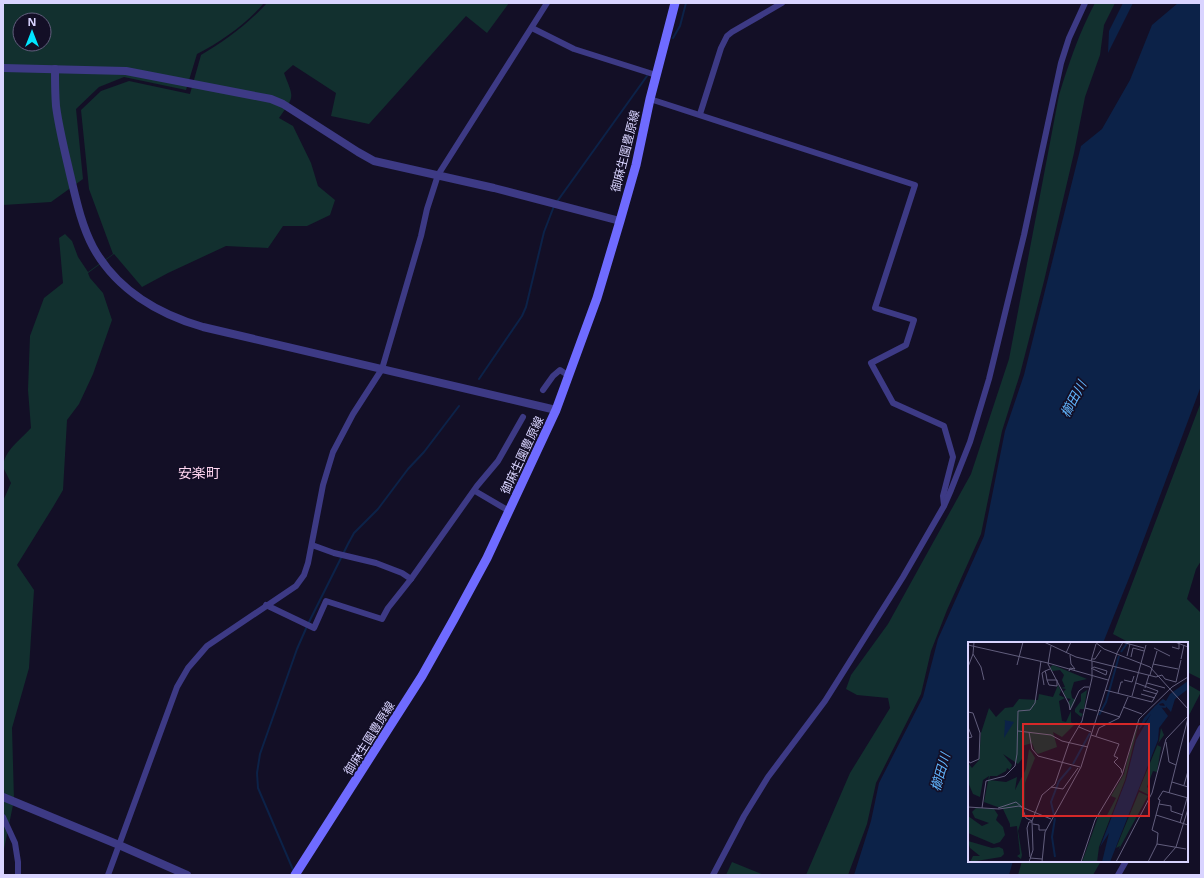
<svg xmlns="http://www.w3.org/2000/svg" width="1204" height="878" viewBox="0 0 1204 878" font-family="'Open Sans','Noto Sans JP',sans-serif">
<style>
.green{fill:#12302f;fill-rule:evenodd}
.water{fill:#0c2248}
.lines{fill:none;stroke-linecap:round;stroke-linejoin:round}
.stream{stroke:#0c2248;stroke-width:2}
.minor{stroke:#3d3a85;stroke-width:6}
.tertiary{stroke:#3d3a85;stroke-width:8}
.secondary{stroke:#6f6bff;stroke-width:9}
.labels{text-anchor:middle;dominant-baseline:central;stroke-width:3.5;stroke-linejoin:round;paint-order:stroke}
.street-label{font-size:12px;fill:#d9d4ff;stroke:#130f26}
.water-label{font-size:13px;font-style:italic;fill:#62b6ff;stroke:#130f26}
.quarter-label{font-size:14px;fill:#ffd6f0;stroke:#130f26}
.inset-river{fill:none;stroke:#0c2248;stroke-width:2}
.inset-road{fill:none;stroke:#625e7d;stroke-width:1}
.view{fill:#d62828;fill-opacity:0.15;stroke:#d62828;stroke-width:2}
.inset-edge{fill:none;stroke:#d9d4ff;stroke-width:2}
</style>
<rect width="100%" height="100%" fill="#130f26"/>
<g class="green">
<path d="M3 3H264C246 24 222 41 197 54L186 90 124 77 99 87 76 109 83 179 51 202 3 205ZM20 20H44V44H20Z"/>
<path d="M267 3H509L487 33 466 16 369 124 331 116 336 93 293 65 284 73C294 99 295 95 279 118L293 126 311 163 318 186 335 200 330 215 307 226H283L268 248 226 246 168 273 142 287 114 254 88 273 90 278 103 293 112 320 93 374 79 404 67 420 63 490 53 507 17 565 34 590 29 668 12 728 14 800 3 854V501L11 483 3 467C4 451 20 440 31 428L28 390 30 336 44 298 63 283 59 238 65 234 72 241 78 257 88 272 113 254 89 189 81 110 101 91 129 81 190 94 201 55C225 41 248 24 267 3Z"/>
<path d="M1095 3H1115L1104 25 1100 55 1085 97 1074 153 1044 281 1020 374 1002 431 981 534 947 610 931 651 921 694 876 783 867 824 848 875H806L850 773 890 708 888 698 857 695 846 689 851 675 888 624 971 474 1009 359 1059 95C1069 63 1079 33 1095 3Z"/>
<polygon points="1201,402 1201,561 1196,569 1187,599 1201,613 1201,679 1187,672 1187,643 1130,643 1113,634"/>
<polygon points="1187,684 1201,692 1187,719"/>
<polygon points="1022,861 1101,861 1093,875 1018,875"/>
<polygon points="732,862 764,875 726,875"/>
</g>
<g class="water">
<polygon points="1123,3 1133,3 1108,53 1109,31"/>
<polygon points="1178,3 1201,3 1201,386 1133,568 1103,643 969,643 969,861 1013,861 1009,875 854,875 871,821 879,783 923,697 938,639 984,536 1005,431 1024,375 1081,146 1102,129 1130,80 1152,25"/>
</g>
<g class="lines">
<g class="stream">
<polyline points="673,38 680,26 686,3"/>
<polyline points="556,203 647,76"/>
<polyline points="479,379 522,316 526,307 544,232 554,206"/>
<polyline points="294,872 258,788 257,773 260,754 297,649 308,624 348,544 354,533 378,509 408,469 424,452 459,406"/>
</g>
<g class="minor">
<polyline points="532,28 574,49 656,75"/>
<polyline points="650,99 915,185 875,308 914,320 906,345 871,363 893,403 944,426 953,457 943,496 944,505"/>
<polyline points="700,114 721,48 727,36 732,32 782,3"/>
<polyline points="543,390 553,376 560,370 569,376"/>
<polyline points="475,491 509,511"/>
<polyline points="312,545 334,553 376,563 402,573 411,579"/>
<polyline points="266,605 314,628 326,601 382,619 388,608 411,579 477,486 498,461 523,417"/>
<polyline points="1187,753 1201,728"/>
<polyline points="3,817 15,843 18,862 18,875"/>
<polyline points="108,875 177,687 188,668 207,646 296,586 304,575 308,563 323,485 333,452 353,414 382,369 421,236 427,209 438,175 547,3"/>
<polyline points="713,875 744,816 768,777 825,701 903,577 944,506 951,490 970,442 989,379 1024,235 1061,63 1069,38 1085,3"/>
<polyline points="1118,875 1126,861"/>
</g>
<g class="tertiary">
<polyline points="3,68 126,71 271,99 283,104 358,152 374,161 494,188 620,221"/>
<path d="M55 69C55 81 55 94 56 106 59 129 65 152 70 174 76 199 81 224 93 247 116 289 158 314 203 327L556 410"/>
<polyline points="3,797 119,845 187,875"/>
</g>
<polyline class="secondary" points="295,875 422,676 454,619 487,558 556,410 597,298 620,221 636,165 650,99 675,3"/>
</g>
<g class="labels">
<g class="street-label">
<text transform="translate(625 151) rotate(-76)">御麻生園豊原線</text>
<text transform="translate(522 455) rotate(-65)">御麻生園豊原線</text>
<text transform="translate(369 738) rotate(-58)">御麻生園豊原線</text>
</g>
<g class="water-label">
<text transform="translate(1073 399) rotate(-62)">櫛田川</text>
<text transform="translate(940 772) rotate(-74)">櫛田川</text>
</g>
<g class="quarter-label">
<text x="199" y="472">安楽町</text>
</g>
</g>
<g transform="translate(968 642)">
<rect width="220" height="220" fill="#130f26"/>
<path d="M85 23 119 37 106 40 103 50 104 56 108 58 103 67 100 60 103 57 98 56 95 50 98 47 93 46 97 45 94 38 96 33 92 28 84 29 82 25ZM90 43 93 49 91 53 97 56 91 59 94 79 98 80 103 69V80L106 82 110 79 94 95 85 90 89 105 70 112 67 109 64 111 67 116 57 141V166L50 189 54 213 53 217 49 214 52 212 49 184 42 185V182L35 185 37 193 32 200 26 202 0 191V174L14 184 21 181 7 176 4 170 8 166 26 167 30 173 28 178 35 185 42 182 35 167 16 160 21 134 15 138 12 155 5 152 0 140V121L4 126 11 118 13 91 21 66 28 75 37 66 45 65 51 57 70 58 71 52 85 55ZM64 101 67 109 64 111 61 107 58 127 47 148 49 135 38 140 21 138 22 134H29L38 129 39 126 42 128 44 123 35 112 50 122 54 117V104ZM119 48 116 67H112L111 70 115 72 113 75 107 70V67L113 59V52ZM171 80 157 138 131 205 129 220H114L129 178 131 172 138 175 148 156 143 154 156 132 166 92ZM193 86 196 93 189 103 193 105 189 130 185 129 180 142 179 145 182 148 181 153 171 148 191 99ZM171 150 180 154 150 209 152 204 148 206ZM0 199 24 206 31 205 35 207 36 212 33 215 2 220 5 214H12L2 206Z" fill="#12302f" fill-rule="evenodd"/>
<path d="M220 39V47L207 57 203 70 195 61 191 62 200 74 191 86 190 98 142 220H134L141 191 132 205 158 138 168 98 183 72 171 88V86L176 76 187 64 195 57 198 59 202 52ZM36 78 46 80 36 96 37 79Z" fill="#0c2248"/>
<path class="inset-river" d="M153 10 160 0M189 64 197 65 199 61M131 73 138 60 151 14M105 122 122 91M86 173 83 160 91 139 103 125M87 176 84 195 87 215"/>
<path class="inset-road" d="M6 0 5 12 13 25 16 38M56 0H73M76 0 108 15 188 35 194 33 197 37 208 40 213 18M127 0 136 7 182 25 220 67M154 0 176 6M207 0 220 5M0 3 80 21 140 38M83 4 80 22 101 62 102 68 111 49 116 45H121M204 5 211 7V1M186 6 202 14M98 11 103 0M149 11 155 0M159 14 162 2M163 15 165 6 176 9M124 17H127L133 8M213 17 216 3M123 19 128 2M185 22 210 27M49 23 55 0M0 25 5 12M123 27 126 25 139 29 138 33 125 27M101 29 102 26 107 27 103 22 102 13M182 33 189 9M79 38H89V44L81 43 79 38 78 32 77 29 82 27M156 38 164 40 166 34M179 41 197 46M76 43 74 31 77 29M177 46 181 33M137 48 184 60 190 49 168 41M175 48 189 52M150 51 153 40H155M173 52 187 56M164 54 178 3M155 65 174 72M117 66 129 69M130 68 152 75M0 70 5 71 12 91 11 117 2 121 0 118M0 85 4 95 0 96M111 85 123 90M50 89 83 93 94 99 120 105M61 90 64 107 70 114 112 125M123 93 151 102 146 114 150 116 146 120 153 127 154 131M128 94 131 86 151 76 160 55M198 100 201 120 208 123M204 140 220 145M216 143 220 129M83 145 95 147 110 126M201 151 220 76M191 162 203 164V169L215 173M0 165 31 167 51 164 83 177M14 166 18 139 37 134 47 124 49 112 50 69 62 68 67 61 73 19M30 166 48 160 54 165 58 176 64 179M188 173 220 183M212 181 219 156M65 182 71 183V188H78M189 202 218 207M62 215 59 186 61 180H64M62 216 74 217M61 220 65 208 64 179 74 153 87 142 101 101 114 79 124 36V19M74 220 77 190 113 125 149 11M113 220 127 178 154 133 171 77 204 45 220 35M148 220 184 151 198 97 220 74M180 220 189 202 190 191 184 188 192 158 190 157 195 149 220 156M195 220 208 205 220 167"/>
<path class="view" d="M55 82H181V174H55Z"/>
<rect width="220" height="220" class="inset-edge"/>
</g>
<rect width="1204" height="878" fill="none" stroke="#d9d4ff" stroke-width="8"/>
<g transform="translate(32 32)"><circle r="19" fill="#130f26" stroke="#625e7d"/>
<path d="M0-3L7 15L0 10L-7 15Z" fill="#00e5ff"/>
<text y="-6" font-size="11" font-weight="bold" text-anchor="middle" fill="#d9d4ff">N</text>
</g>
</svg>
